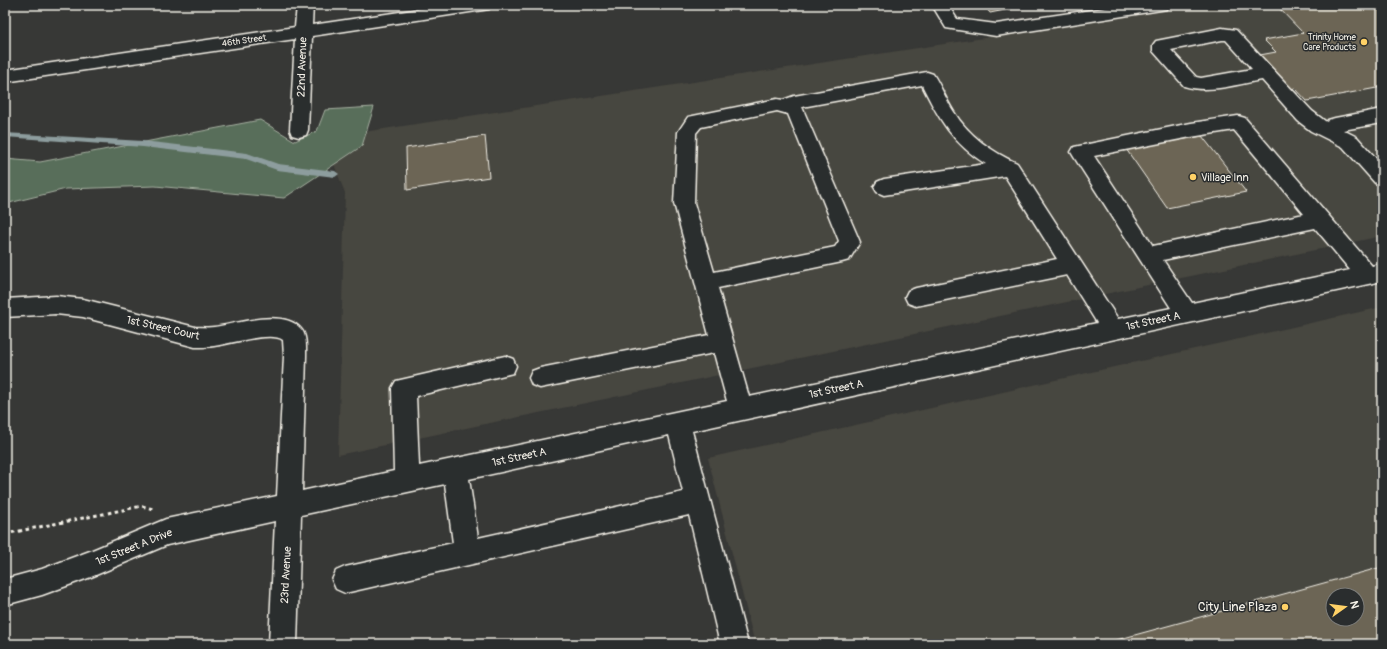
<svg xmlns="http://www.w3.org/2000/svg" width="1387" height="649" viewBox="0 0 1387 649" font-family="Pangolin,sans-serif">
<style>
.built{fill:#47463f;fill-rule:evenodd}
.green{fill:#586e5a;stroke:#a6b0a1}
.lines{fill:none;stroke-linecap:round;stroke-linejoin:round}
.stream{fill:#8d9d9e;fill-rule:evenodd}
.building{fill:#6c6554;stroke:#f4f1e8;fill-rule:evenodd}
.minor-casing{stroke:#f4f1e8;stroke-width:3}
.path{stroke:#f4f1e8;stroke-width:3;stroke-dasharray:3.5 3.5;stroke-linecap:butt}
.minor{fill:#2a2d2e;fill-rule:evenodd}
.poi-dot{fill:#ffd166;stroke:#2a2d2e;stroke-width:1.5}
.labels{text-anchor:middle;dominant-baseline:central;stroke-width:3;stroke-linejoin:round;paint-order:stroke}
.far-poi-label{font-size:9px;fill:#f4f1e8;stroke:#2a2d2e;text-anchor:end}
.far-street-label{font-size:9px;fill:#f4f1e8;stroke:#2a2d2e}
.street-label{font-size:11px;fill:#f4f1e8;stroke:#2a2d2e}
.poi-label{font-size:11px;fill:#f4f1e8;stroke:#2a2d2e;text-anchor:start}
.near-poi-label{font-size:13px;fill:#f4f1e8;stroke:#2a2d2e;text-anchor:end}
</style>
<rect width="100%" height="100%" fill="#373836"/>
<filter id="ink" filterUnits="userSpaceOnUse"><feTurbulence type="fractalNoise" baseFrequency=".025" numOctaves="2"/><feDisplacementMap in="SourceGraphic" scale="8" xChannelSelector="R" yChannelSelector="G"/><feConvolveMatrix kernelMatrix="1 2 1 2 8 2 1 2 1" color-interpolation-filters="sRGB"/></filter>
<g filter="url(#ink)">
<g class="built">
<polygon points="1202,5 1382,5 1382,236 338,455 345,193 324,138"/>
<path d="M1382 307V644H755L708 458ZM1333 595H1357V619H1333Z"/>
</g>
<polygon class="green" points="374,107 362,146 284,198 155,186 66,189 5,204 5,159 40,162 260,120 295,141 317,131 325,110"/>
<g class="lines">
<polygon class="stream" points="5,133 143,141 247,153 278,164 335,171 339,174 335,177 277,170 246,159 143,147 5,137"/>
</g>
<g class="building">
<polygon points="984,5 1013,5 1015,8 990,13"/>
<polygon points="1276,5 1382,5 1382,87 1307,101 1295,88 1291,89 1260,55 1276,52 1264,40 1303,33"/>
<polygon points="485,136 489,177 407,190 406,148"/>
<polygon points="1202,136 1246,192 1167,208 1126,149"/>
<path d="M1382 567V644H1102ZM1333 595H1357V619H1333Z"/>
</g>
<g class="lines">
<defs>
<g id="minor">
<polygon points="297,5 313,5 312,25 447,5 491,5 489,9 483,10 312,36 308,130 306,135 299,137 292,135 290,130 295,39 5,82 5,70 295,27"/>
<polygon points="932,5 948,5 957,19 996,24 1125,5 1169,5 1167,9 1161,10 996,36 946,28"/>
<path d="M1222 28 1236 30 1312 111 1325 121 1327 122 1328 120 1335 118 1382 109V123L1343 130 1357 137 1382 165V185L1375 183 1343 147 1311 131 1298 121 1262 80C1237 84 1209 94 1184 86L1153 51V45L1156 41ZM1222 40H1226L1252 69 1201 78 1196 77 1171 50Z"/>
<path d="M927 72 933 74C941 86 946 100 954 112 969 136 992 152 1017 163L1118 319 1171 308 1074 157 1071 152 1074 147 1191 123 1238 116 1245 118 1372 266 1382 263V281L692 431 748 644H720L689 515 345 593 336 589 332 580 336 571 345 567 453 543 445 484 301 515 297 644H269L275 521 167 545 91 577 42 595 5 605V579L42 569 90 551 166 519 277 496 284 356 283 340C271 331 230 344 214 346 208 347 201 347 195 347L83 317 56 314 5 317V299L56 296 83 299 195 327C201 327 208 328 214 327 237 324 283 308 301 329 307 335 306 348 306 356L302 491 394 471 392 388 396 381 505 356 513 359 516 366 513 373 416 396 419 466 727 401 714 353 540 388 532 385 529 378 532 371 540 368 709 335 674 203 678 132 688 117 777 99 783 100 794 96ZM922 85C939 119 953 144 986 164L884 179 877 182 874 187 877 192 884 195 1005 176 1057 259 916 288 908 291 905 297 908 303 916 306 1067 275 1097 323 749 397 718 288 842 262 849 260 860 242 802 107ZM777 111 788 114 839 241 835 247 714 272 694 203 696 133 701 127ZM1234 130 1304 214 1153 246 1094 156 1191 137ZM1315 228 1350 270 1192 303 1163 260ZM669 435 683 492 478 538 469 479Z"/>
</g>
</defs>
<use href="#minor" class="minor-casing"/>
<polyline class="path" points="5,534 142,506 153,509"/>
<use href="#minor" class="minor"/>
</g>
</g>
<g class="poi-dot">
<circle cx="1364" cy="42" r="4"/>
<circle cx="1193" cy="177" r="4"/>
<circle cx="1285" cy="607" r="4"/>
</g>
<g class="labels">
<g class="far-poi-label">
<text x="1356" y="37">Trinity Home<tspan x="1356" dy="10">Care Products</tspan></text>
</g>
<g class="far-street-label">
<text transform="translate(244 41) rotate(-8)">46th Street</text>
</g>
<g class="street-label">
<text transform="translate(302 67) rotate(-88)">22nd Avenue</text>
<text transform="translate(1153 321) rotate(-12)">1st Street A</text>
<text transform="translate(163 328) rotate(13)">1st Street Court</text>
<text transform="translate(836 389) rotate(-12)">1st Street A</text>
<text transform="translate(519 457) rotate(-12)">1st Street A</text>
<text transform="translate(134 547) rotate(-22)">1st Street A Drive</text>
<text transform="translate(286 575) rotate(-87)">23rd Avenue</text>
</g>
<g class="poi-label">
<text x="1201" y="177">Village Inn</text>
</g>
<g class="near-poi-label">
<text x="1277" y="607">City Line Plaza</text>
</g>
</g>
<rect width="1387" height="649" fill="none" stroke="#2a2d2e" stroke-width="20"/>
<rect x="10" y="10" width="1367" height="629" fill="none" stroke="#f4f1e8" stroke-width="1.5" filter="url(#ink)"/>
<g transform="translate(1345 607) rotate(76)"><circle r="19" fill="#2a2d2e" stroke="#7b7b78"/>
<path d="M0-3L7 15L0 10L-7 15Z" fill="#ffd166"/>
<text y="-6" font-size="11" font-weight="bold" text-anchor="middle" fill="#f4f1e8">N</text>
</g>
</svg>
